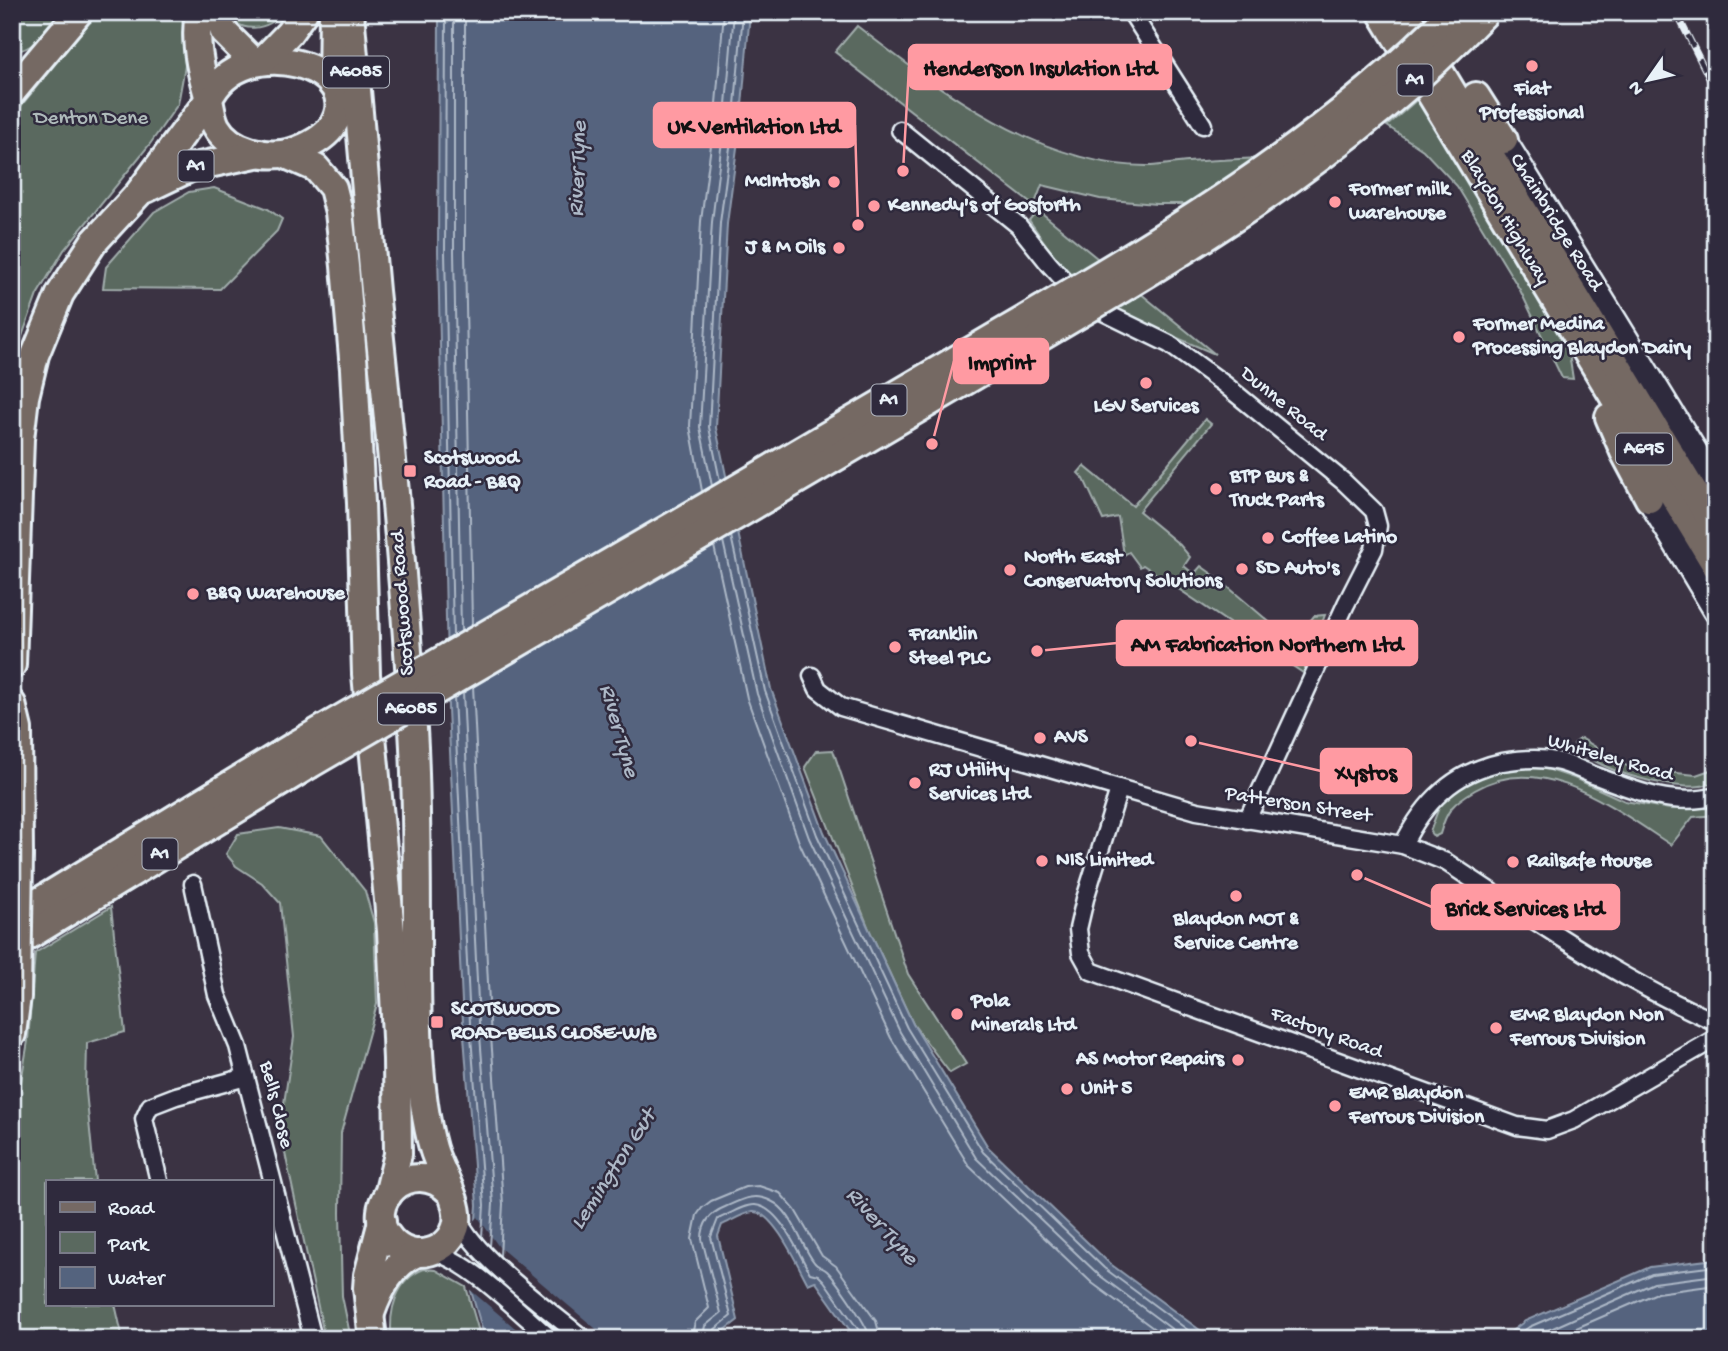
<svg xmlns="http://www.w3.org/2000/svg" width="1728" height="1351" viewBox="0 0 1728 1351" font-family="'Gochi Hand',sans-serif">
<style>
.green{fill:#5a695f;stroke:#a1adac;stroke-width:2}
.water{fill:#54637e;stroke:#8f9caf;stroke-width:2}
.pier{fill:#3b3343}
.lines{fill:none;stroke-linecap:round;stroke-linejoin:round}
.shore{stroke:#adb8c7;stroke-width:2}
.minor-casing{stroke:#e8f1f8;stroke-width:21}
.secondary-casing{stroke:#e8f1f8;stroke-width:28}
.primary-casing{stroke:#e8f1f8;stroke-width:32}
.trunk-casing{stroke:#e8f1f8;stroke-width:32}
.minor{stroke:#2f2a3d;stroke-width:16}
.secondary{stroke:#2f2a3d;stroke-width:23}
.primary{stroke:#756964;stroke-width:26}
.trunk{stroke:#756964;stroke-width:26}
.rail-casing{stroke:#e8f1f8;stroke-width:7}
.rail{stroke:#2f2a3d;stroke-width:4.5;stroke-dasharray:13;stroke-linecap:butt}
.trunk-bridge-casing{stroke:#e8f1f8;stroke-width:32;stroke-linecap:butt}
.trunk-bridge{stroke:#756964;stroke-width:26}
.poi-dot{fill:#ff9aa2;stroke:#2f2a3d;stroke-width:2.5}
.labels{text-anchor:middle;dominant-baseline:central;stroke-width:5;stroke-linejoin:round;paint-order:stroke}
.shield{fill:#2f2a3d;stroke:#b0b5c0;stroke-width:2}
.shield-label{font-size:19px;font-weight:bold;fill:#e8f1f8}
.poi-label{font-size:21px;font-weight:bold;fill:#e8f1f8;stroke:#2f2a3d;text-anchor:start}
.park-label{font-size:21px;fill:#afbbbb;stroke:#2f2a3d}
.street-label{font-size:21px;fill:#e8f1f8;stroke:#2f2a3d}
.water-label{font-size:23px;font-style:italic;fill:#adb8c7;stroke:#2f2a3d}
.leader{fill:none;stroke:#ff9aa2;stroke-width:2.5}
.callout-dot{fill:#ff9aa2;stroke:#2f2a3d;stroke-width:2.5}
.callout{fill:#ff9aa2;stroke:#ff9aa2;stroke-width:2.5}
.callout-label{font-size:23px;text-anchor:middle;font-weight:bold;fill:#111}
</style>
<rect width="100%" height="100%" fill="#3b3343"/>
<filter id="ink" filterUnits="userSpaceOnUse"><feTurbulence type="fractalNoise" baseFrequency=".0143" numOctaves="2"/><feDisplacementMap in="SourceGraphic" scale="14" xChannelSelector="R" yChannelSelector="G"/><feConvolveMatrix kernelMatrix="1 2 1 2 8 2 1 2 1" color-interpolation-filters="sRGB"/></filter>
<g filter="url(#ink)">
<g class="green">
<path d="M15 12H59C47 28 35 51 14 51Z"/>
<polygon points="97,12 184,12 182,36 185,66 178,104 150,144 64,250 37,295 12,364 12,117"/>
<path d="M227 12H283C268 31 239 35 227 12Z"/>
<path d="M857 26C940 90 1041 168 1151 166 1163 165 1176 163 1188 162 1213 160 1238 159 1263 158L1193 204H1156L1100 199 1042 185 1034 206 835 52Z"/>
<polygon points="1419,98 1567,341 1573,379 1562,378 1520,290 1457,186 1423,150 1387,126"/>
<polygon points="214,188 268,209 282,219 277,231 220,289 103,288 106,267 154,212 189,192"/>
<polygon points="1038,210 1215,354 1119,313 1067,275 1029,220"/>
<polygon points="1205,419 1211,424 1139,511 1180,545 1190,557 1184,566 1194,574 1201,566 1215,576 1293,642 1314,616 1325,615 1303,673 1143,565 1140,567 1129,552 1124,555 1118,517 1103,520 1084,479 1078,473 1084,466 1133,506"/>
<path d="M1581 738 1627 766 1637 769 1696 775 1716 768V782C1711 783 1705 786 1700 786 1669 790 1592 770 1574 744Z"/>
<polygon points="833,750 908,974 966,1064 950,1073 913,1024 869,929 805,767 816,751"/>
<path d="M1535 765 1574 778 1625 801 1670 809 1716 808V815L1693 817 1671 845C1615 809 1542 750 1475 790 1453 803 1447 809 1440 834L1434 837 1430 832C1433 824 1436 814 1440 806 1457 776 1504 771 1535 765Z"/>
<polygon points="279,828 321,836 365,891 374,923 377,1004 341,1133 340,1213 342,1296 351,1339 325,1339 280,1130 294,1037 280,903 262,883 236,866 226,854 238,834"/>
<polygon points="111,907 125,1032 87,1043 86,1091 95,1181 47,1181 47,1304 115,1304 123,1339 12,1339 12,1117 16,1112 28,1041 35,953"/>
<path d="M424 1269 436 1270 466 1287 481 1339H392C388 1312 396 1279 424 1269Z"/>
</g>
<g class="water">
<path d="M439 12H750L741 117 727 224 716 428 771 689 824 832 913 1024 988 1147 1109 1263 1212 1339H856L815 1281 808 1284C799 1268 773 1210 753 1212 743 1213 731 1221 722 1225L718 1236 738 1320 715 1338 485 1339 471 1291 477 1205 463 1023 448 709 438 252Z"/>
<polygon points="1716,1259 1716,1339 1501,1339 1525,1321 1650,1267"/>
</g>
<polygon class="pier" points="478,1217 499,1247 608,1339 528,1339 468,1288 472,1224"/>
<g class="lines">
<g class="shore">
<polyline points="446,12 445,252 453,636"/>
<polyline points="454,12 454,252 461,631"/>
<polyline points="465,12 465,252 472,625"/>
<polyline points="720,481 709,427 720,223 734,117 743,12"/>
<polyline points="712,486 700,427 712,222 725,116 734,12"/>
<polyline points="702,491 690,426 701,221 715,115 724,12"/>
<polyline points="731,536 765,691 817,835 907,1028 983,1152 1104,1268 1200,1339"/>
<polyline points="723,541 757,694 809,838 900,1032 976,1158 1099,1275 1185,1339"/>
<polyline points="714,546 747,698 799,842 891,1038 969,1166 1092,1283 1168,1339"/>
<polyline points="473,686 490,1022 503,1204 500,1256"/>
<polyline points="463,692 479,1022 493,1204 490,1246"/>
<polyline points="454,697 470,1023 484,1205 482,1237"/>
<polyline points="691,1339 695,1322 709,1308 692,1239 697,1215 702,1208 711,1201 745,1187 759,1186 780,1193 795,1210 822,1256 836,1266 876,1321 881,1339"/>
<path d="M702 1339 705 1326 721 1313 702 1239C702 1223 710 1213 725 1207 741 1200 753 1192 771 1201 793 1211 800 1244 814 1262 817 1267 823 1267 827 1271 836 1280 870 1328 870 1339"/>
<path d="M711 1339 713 1331 731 1316 711 1237 718 1219C728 1215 744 1204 755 1205 780 1207 798 1253 810 1273L818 1275 824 1281 860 1332 861 1339"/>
<polyline points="1513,1339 1529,1327 1652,1274 1716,1266"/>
<polyline points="1528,1339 1654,1283 1716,1275"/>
<polyline points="1551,1339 1657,1293 1716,1285"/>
</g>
<defs>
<g id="minor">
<polyline points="1131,12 1203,125"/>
<polyline points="900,130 1018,225 1050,265 1085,303 1169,344 1224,384 1344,482 1374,511 1378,526 1374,549 1346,604 1247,820"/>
<path d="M812 676 818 689 841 707 1197 811 1403 845 1446 862C1534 920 1619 980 1716 1022"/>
<polyline points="1119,789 1085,899 1078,929 1081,953 1091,971 1517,1126 1547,1130 1574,1120 1716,1038"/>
<path d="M1403 845C1424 802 1454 772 1502 762 1520 759 1538 757 1555 761 1567 763 1579 769 1591 774 1630 789 1674 808 1716 796"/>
<polyline points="193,884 217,995 238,1046 313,1339"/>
<polyline points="159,1181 144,1119 150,1106 176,1096 246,1077"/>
<path d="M458 1218C474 1256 549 1310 584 1339"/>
<path d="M432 1252C468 1259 521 1314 551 1339"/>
</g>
<g id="secondary">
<polyline points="1504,140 1716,485"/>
<polyline points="1649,499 1716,611"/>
</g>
<g id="primary">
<path d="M199 12C194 41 200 68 208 96 211 106 211 116 216 126 230 151 266 159 292 152 307 147 322 140 332 127 372 67 242 28 209 99"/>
<polyline points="216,12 224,32 254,62"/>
<path d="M350 12C359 105 366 198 375 291 391 442 406 595 414 747 417 812 417 877 417 941 417 1003 416 1088 433 1148 439 1170 460 1201 457 1222 452 1253 412 1264 391 1240 358 1204 412 1153 450 1192"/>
<polyline points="1381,12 1716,566"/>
<polyline points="1404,12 1716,529"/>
<polyline points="262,61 289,33 304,12"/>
<polyline points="332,84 333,12"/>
<polyline points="12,92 79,12"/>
<polyline points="1476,96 1504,140"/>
<polyline points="284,154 316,168 333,188 339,212 345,266 354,369 361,503 366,674 391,931 397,1059 398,1154 388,1195"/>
<polyline points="1609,417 1624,452 1649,499"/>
<path d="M371 1313C380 1288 392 1264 417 1253"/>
<polyline points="373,1339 367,1288 368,1275 382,1221"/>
</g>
<g id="trunk">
<polyline points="146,189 190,168 260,153"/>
<polyline points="12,665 20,439 25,397 35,355 60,294 93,243 138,194 209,99"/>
<polyline points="12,704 18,729 19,855"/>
<polyline points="12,918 297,744"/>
<polyline points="12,946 309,765"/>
<polyline points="12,1034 17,996"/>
</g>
</defs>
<use href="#minor" class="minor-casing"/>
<use href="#secondary" class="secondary-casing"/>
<use href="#primary" class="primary-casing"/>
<use href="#trunk" class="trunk-casing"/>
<use href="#minor" class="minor"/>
<use href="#secondary" class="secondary"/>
<use href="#primary" class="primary"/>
<use href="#trunk" class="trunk"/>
<defs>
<polyline id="rail" points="1676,12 1716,92"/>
</defs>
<use href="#rail" class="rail-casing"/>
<use href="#rail" class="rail"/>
<defs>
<g id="trunk-bridge">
<path d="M297 744C517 616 738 489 957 359 1130 257 1310 158 1452 12"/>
<path d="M309 765C526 638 743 513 959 385 1148 274 1333 172 1486 12"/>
<polyline points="17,996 19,855"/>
</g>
</defs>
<use href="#trunk-bridge" class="trunk-bridge-casing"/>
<use href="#trunk-bridge" class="trunk-bridge"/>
</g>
</g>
<g class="poi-dot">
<circle cx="1532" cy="66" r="7"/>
<circle cx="834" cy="182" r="7"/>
<circle cx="1335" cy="202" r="7"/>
<circle cx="874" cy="206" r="7"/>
<circle cx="839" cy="248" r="7"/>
<circle cx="1459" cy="337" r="7"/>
<circle cx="1146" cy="383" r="7"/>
<rect x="403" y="464" width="14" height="14" rx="3.5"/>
<circle cx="1216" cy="489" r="7"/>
<circle cx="1268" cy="538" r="7"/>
<circle cx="1242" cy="569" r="7"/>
<circle cx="1010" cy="570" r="7"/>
<circle cx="193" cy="594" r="7"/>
<circle cx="895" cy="647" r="7"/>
<circle cx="1040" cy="738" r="7"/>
<circle cx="915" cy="783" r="7"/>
<circle cx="1042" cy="861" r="7"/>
<circle cx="1513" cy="862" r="7"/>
<circle cx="1236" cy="896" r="7"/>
<circle cx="957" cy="1014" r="7"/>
<rect x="430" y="1015" width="14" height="14" rx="3.5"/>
<circle cx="1496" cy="1028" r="7"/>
<circle cx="1238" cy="1060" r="7"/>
<circle cx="1067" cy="1089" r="7"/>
<circle cx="1335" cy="1106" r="7"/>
</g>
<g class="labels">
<g class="shield">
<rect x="323" y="56.5" width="66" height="31" rx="5"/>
<rect x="1397.5" y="64.5" width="35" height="31" rx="5"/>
<rect x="178.5" y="150.5" width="35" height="31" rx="5"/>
<rect x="871.5" y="384.5" width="35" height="31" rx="5"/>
<rect x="1616" y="433.5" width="56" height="31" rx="5"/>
<rect x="378" y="693.5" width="66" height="31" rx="5"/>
<rect x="142.5" y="838.5" width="35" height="31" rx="5"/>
</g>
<g class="shield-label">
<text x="356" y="72">A6085</text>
<text x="1415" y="80">A1</text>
<text x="196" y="166">A1</text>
<text x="889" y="400">A1</text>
<text x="1644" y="449">A695</text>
<text x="411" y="709">A6085</text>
<text x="160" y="854">A1</text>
</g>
<g class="poi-label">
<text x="1532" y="90" text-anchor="middle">Fiat<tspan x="1532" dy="24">Professional</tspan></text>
<text x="820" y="182" text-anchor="end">McIntosh</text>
<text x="1349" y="190">Former milk<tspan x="1349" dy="24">warehouse</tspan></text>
<text x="888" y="206">Kennedy's of Gosforth</text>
<text x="825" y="248" text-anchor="end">J &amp; M Oils</text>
<text x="1473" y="325">Former Medina<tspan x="1473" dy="24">Processing Blaydon Dairy</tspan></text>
<text x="1146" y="407" text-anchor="middle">LGV Services</text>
<text x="424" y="459">Scotswood<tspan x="424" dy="24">Road - B&amp;Q</tspan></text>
<text x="1230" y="477">BTP Bus &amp;<tspan x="1230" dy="24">Truck Parts</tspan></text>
<text x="1282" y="538">Coffee Latino</text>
<text x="1024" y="558">North East<tspan x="1024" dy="24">Conservatory Solutions</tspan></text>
<text x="1256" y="569">SD Auto's</text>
<text x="207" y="594">B&amp;Q Warehouse</text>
<text x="909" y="635">Franklin<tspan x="909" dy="24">Steel PLC</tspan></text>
<text x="1054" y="738">AVS</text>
<text x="929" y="771">RJ Utility<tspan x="929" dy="24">Services Ltd</tspan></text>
<text x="1056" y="861">NIS Limited</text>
<text x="1527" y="862">Railsafe House</text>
<text x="1236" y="920" text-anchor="middle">Blaydon MOT &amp;<tspan x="1236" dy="24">Service Centre</tspan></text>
<text x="971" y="1002">Pola<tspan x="971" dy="24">Minerals Ltd</tspan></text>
<text x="451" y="1010">SCOTSWOOD<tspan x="451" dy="24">ROAD-BELLS CLOSE-W/B</tspan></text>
<text x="1510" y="1016">EMR Blaydon Non<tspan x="1510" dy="24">Ferrous Division</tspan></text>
<text x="1224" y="1060" text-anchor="end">AS Motor Repairs</text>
<text x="1081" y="1089">Unit 5</text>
<text x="1349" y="1094">EMR Blaydon<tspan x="1349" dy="24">Ferrous Division</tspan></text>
</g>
<g class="park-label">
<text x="91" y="119">Denton Dene</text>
</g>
<g class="street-label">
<text transform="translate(1504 218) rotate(59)">Blaydon Highway</text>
<text transform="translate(1555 223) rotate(58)">Chainbridge Road</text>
<text transform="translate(1283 405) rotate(39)">Dunne Road</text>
<text transform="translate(404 603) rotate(-94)">Scotswood Road</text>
<text transform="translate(1610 759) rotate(16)">Whiteley Road</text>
<text transform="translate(1298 806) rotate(9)">Patterson Street</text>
<text transform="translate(1326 1034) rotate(20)">Factory Road</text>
<text transform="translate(275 1105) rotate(76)">Bells Close</text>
</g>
<g class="water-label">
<text transform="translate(579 169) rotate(-88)">River Tyne</text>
<text transform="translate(618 731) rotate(74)">River Tyne</text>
<text transform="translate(614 1170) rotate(-57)">Lemington Gut</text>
<text transform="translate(881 1227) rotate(48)">River Tyne</text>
</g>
</g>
<path class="leader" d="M903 171L909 67M858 225L855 125M932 444L954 361M1037 651L1117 643M1191 741L1321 771M1357 875L1432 907"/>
<g class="callout-dot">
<circle cx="903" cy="171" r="7"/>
<circle cx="858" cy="225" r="7"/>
<circle cx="932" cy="444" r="7"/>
<circle cx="1037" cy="651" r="7"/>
<circle cx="1191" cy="741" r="7"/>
<circle cx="1357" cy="875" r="7"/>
</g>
<g class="callout">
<rect x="909" y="45" width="262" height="44" rx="7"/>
<rect x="654" y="103" width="201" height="44" rx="7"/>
<rect x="954" y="339" width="94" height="44" rx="7"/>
<rect x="1117" y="621" width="300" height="44" rx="7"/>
<rect x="1321" y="749" width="90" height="44" rx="7"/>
<rect x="1432" y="885" width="187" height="44" rx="7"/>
</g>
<g class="callout-label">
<text x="1040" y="75">Henderson Insulation Ltd</text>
<text x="754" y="133">UK Ventilation Ltd</text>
<text x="1001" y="369">Imprint</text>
<text x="1267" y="651">AM Fabrication Northern Ltd</text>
<text x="1366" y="779">Xystos</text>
<text x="1525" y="915">Brick Services Ltd</text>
</g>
<rect width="1728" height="1351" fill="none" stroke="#2f2a3d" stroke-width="42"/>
<rect x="21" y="21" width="1686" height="1309" fill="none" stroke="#e8f1f8" stroke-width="2.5" filter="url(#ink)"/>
<rect x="46" y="1180" width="228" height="126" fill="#2f2a3d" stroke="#797a88" stroke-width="2"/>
<rect x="60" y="1202" width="35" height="10" fill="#756964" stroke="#797a88" stroke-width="2"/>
<text x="108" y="1214" font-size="21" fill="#e8f1f8">Road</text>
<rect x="60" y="1232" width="35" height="21" fill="#5a695f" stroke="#797a88" stroke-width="2"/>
<text x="108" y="1250" font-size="21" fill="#e8f1f8">Park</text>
<rect x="60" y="1267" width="35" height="21" fill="#54637e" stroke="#797a88" stroke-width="2"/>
<text x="108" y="1284" font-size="21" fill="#e8f1f8">Water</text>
<g transform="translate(1648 80) rotate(236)" stroke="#2f2a3d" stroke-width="5" paint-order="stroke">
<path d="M0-5L12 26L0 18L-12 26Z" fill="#e8f1f8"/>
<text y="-10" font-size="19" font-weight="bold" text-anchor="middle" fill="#e8f1f8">N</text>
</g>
</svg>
